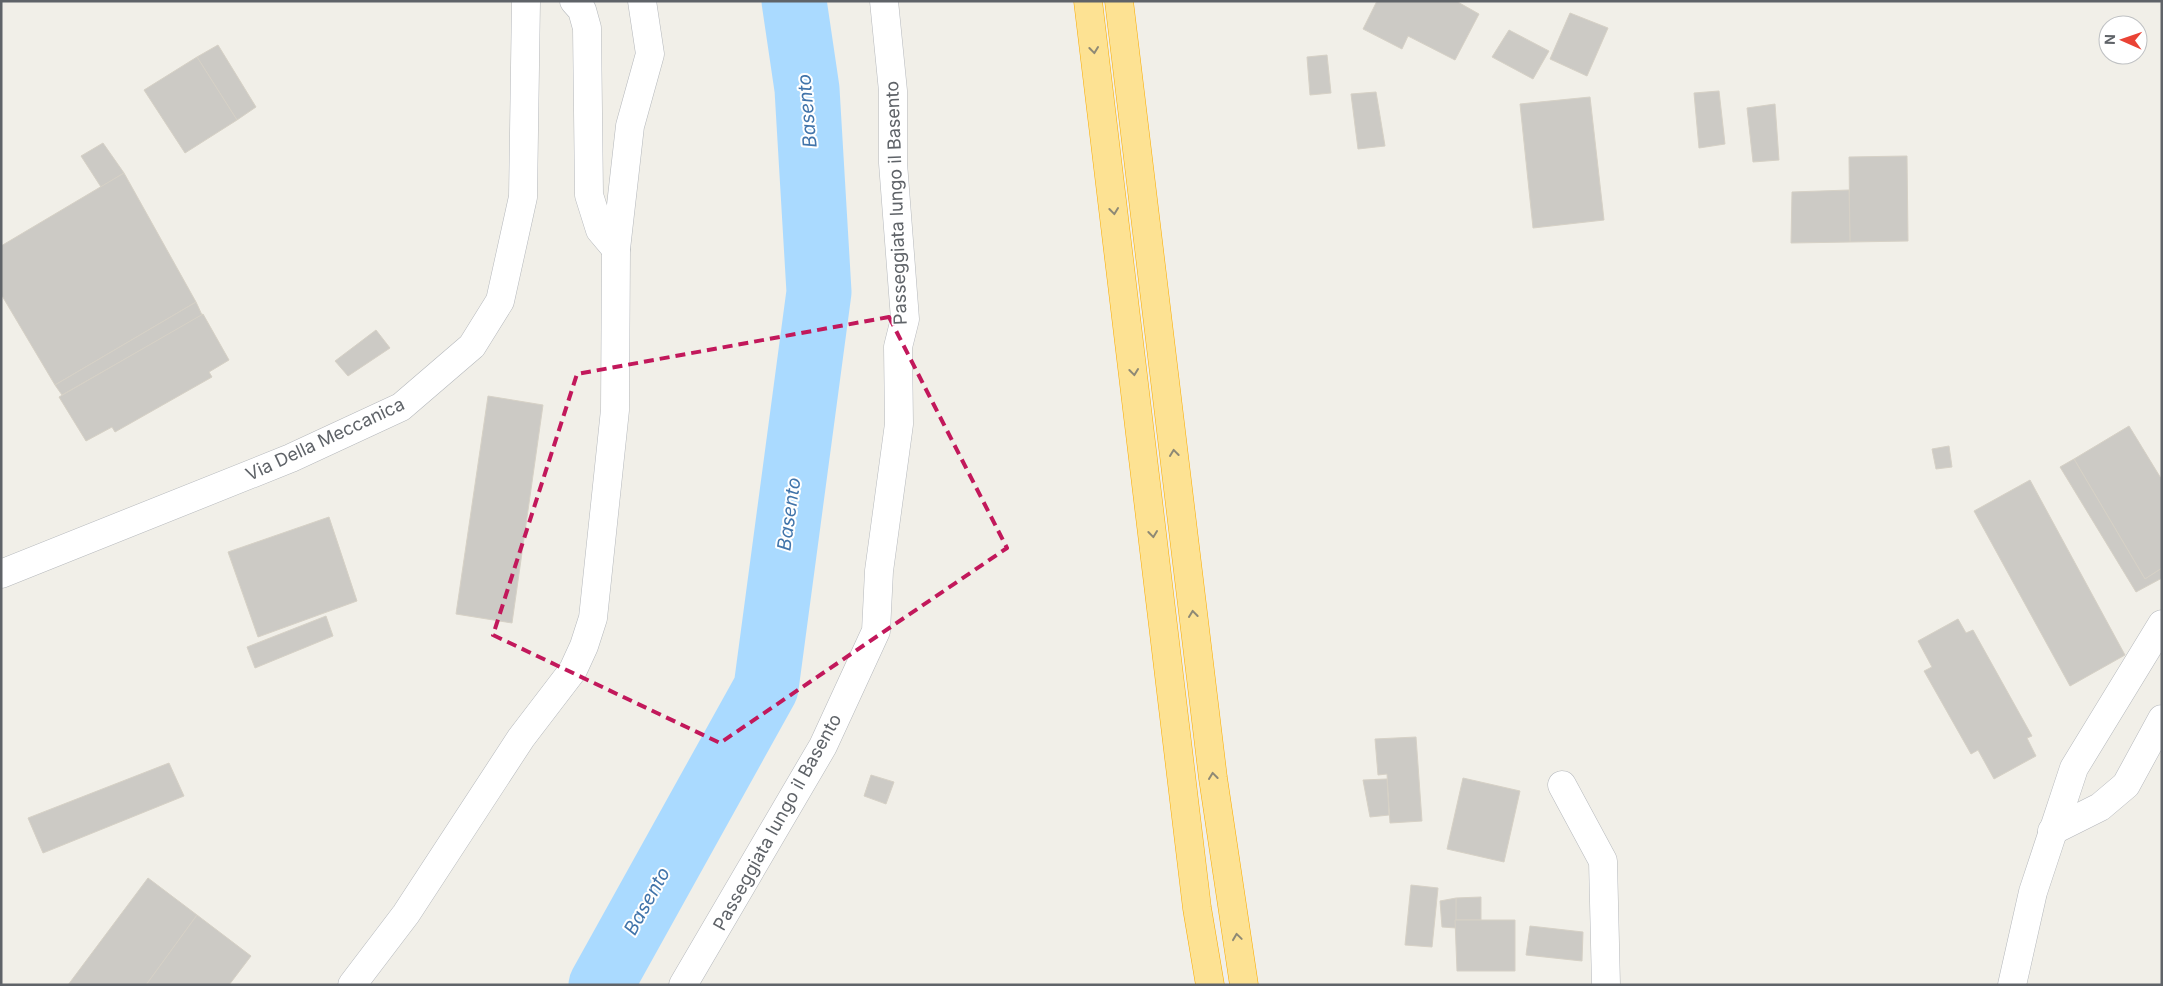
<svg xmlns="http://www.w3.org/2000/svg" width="2163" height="986" viewBox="0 0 2163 986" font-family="Inter,sans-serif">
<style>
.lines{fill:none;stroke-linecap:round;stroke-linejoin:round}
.river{stroke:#aadaff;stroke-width:65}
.building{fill:#cccac5;stroke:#d6d1c6}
.minor-casing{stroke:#b5b8bc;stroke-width:29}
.highway-casing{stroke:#f9ab00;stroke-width:29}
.minor{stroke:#fff;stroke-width:28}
.highway{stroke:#fde293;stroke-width:28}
.oneway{stroke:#8e8975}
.marked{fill:none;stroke:#c2185b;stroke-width:4;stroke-dasharray:10 6;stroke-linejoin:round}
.labels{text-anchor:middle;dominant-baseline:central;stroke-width:4;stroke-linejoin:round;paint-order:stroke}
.street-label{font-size:18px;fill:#5f6368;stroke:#fff}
.water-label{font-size:19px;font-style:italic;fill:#4174aa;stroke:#fff}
</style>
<rect width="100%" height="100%" fill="#f1efe8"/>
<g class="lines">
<polyline class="river" points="601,985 766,688 819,292 807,89 794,1"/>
</g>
<g class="building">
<polygon points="1377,1 1456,1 1479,14 1455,60 1408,36 1402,49 1363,29"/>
<polygon points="1570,13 1608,28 1587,76 1550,59"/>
<polygon points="1509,30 1549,51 1533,79 1492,57"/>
<polygon points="218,45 256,107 237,120 197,57"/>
<polygon points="1327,55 1331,93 1310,95 1307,57"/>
<polygon points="197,57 237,120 185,153 144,90"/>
<polygon points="1719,91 1725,144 1699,148 1694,93"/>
<polygon points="1376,92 1385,146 1358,149 1351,94"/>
<polygon points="1590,97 1604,220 1533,228 1520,104"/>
<polygon points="1775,104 1779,160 1753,162 1747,108"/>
<polygon points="103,143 124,173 101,187 81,156"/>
<polygon points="1907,156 1908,241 1850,242 1849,157"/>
<polygon points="124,173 196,302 55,385 1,294 1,246"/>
<polygon points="1849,190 1850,242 1791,243 1792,192"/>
<polygon points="196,302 202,315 62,395 55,385"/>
<polygon points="203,314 229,360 209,372 212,377 115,432 112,427 86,441 59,397"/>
<polygon points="376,330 390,348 348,376 335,361"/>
<polygon points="488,396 543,405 512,623 456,614"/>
<polygon points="2129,426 2162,480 2162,568 2145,579 2074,459"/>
<polygon points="1949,446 1952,467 1936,469 1932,449"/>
<polygon points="2074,459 2145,579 2162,568 2162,578 2136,592 2060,467"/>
<polygon points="2030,480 2125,655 2070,686 1974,511"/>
<polygon points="329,517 357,601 258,637 228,552"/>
<polygon points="326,616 333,636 255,668 247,647"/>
<polygon points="1958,619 1966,633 1973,630 2032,736 2027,738 2036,756 1994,779 1978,750 1971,754 1924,671 1932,667 1918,641"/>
<polygon points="1416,737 1422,821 1390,823 1387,774 1378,775 1375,739"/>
<polygon points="169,763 184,796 43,853 28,818"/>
<polygon points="871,775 894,782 886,804 864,796"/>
<polygon points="1463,778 1520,791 1504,862 1447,849"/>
<polygon points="1387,779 1389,815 1370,817 1363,780"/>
<polygon points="148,878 197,915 146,985 68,985"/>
<polygon points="1411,885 1438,888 1432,947 1405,945"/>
<polygon points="1481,897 1481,920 1455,920 1456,898"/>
<polygon points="1456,898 1456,928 1442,927 1440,901"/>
<polygon points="197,915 251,956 229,985 146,985"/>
<polygon points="1455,920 1515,920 1515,971 1457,971"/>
<polygon points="1530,926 1583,932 1582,961 1526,955"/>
</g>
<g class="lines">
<defs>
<g id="minor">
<polyline points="574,1 582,10 587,28 589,195 600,230 616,249"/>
<polyline points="1,574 291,458 401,407 472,346 500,301 523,197 526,1"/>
<polyline points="1562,785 1603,861 1606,985"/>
<polyline points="2052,831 2100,807 2126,785 2162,719"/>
<polyline points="352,985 406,914 521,738 573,670 584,646 593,618 615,410 616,249 630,126 650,54 642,1"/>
<polyline points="683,985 823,746 876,631 879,571 899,424 898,347 905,319 893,163 893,91 884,1"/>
<polyline points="2012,985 2033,892 2074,768 2162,624"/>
</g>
<g id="highway">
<polyline points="1088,1 1197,908 1210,985"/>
<polyline points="1119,1 1213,778 1244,985"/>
</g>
</defs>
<use href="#minor" class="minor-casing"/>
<use href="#highway" class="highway-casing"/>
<use href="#minor" class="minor"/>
<use href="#highway" class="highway"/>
</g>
<defs><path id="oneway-chevron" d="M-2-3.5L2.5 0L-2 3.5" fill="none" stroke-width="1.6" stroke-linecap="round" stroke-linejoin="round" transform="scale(1.25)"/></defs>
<g class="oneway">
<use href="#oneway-chevron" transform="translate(1094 50) rotate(83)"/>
<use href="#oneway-chevron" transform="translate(1114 211) rotate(83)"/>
<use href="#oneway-chevron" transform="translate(1134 372) rotate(83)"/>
<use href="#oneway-chevron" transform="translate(1174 453) rotate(-97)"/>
<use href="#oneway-chevron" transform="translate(1153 534) rotate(83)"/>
<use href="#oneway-chevron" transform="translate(1193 614) rotate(-97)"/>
<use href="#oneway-chevron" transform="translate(1213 776) rotate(-97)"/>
<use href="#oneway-chevron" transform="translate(1237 937) rotate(-98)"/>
</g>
<path class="marked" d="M889 317 1007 548 720 743 493 635 577 374Z"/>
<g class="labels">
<g class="street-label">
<text transform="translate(896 203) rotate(-92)">Passeggiata lungo il Basento</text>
<text transform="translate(325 439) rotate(-25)">Via Della Meccanica</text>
<text transform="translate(777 822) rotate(-61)">Passeggiata lungo il Basento</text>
</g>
<g class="water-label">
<text transform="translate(807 111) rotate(-95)">Basento</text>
<text transform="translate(789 514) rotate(-82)">Basento</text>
<text transform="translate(647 901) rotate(-61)">Basento</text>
</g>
</g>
<rect width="2163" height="986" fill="none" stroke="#5f6368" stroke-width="5"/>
<g transform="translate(2123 40) rotate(272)"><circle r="24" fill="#ffffff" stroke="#bfc1c3"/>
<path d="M0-4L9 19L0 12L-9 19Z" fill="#ea4335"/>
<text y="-8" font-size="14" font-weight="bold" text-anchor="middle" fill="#5f6368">N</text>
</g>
</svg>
